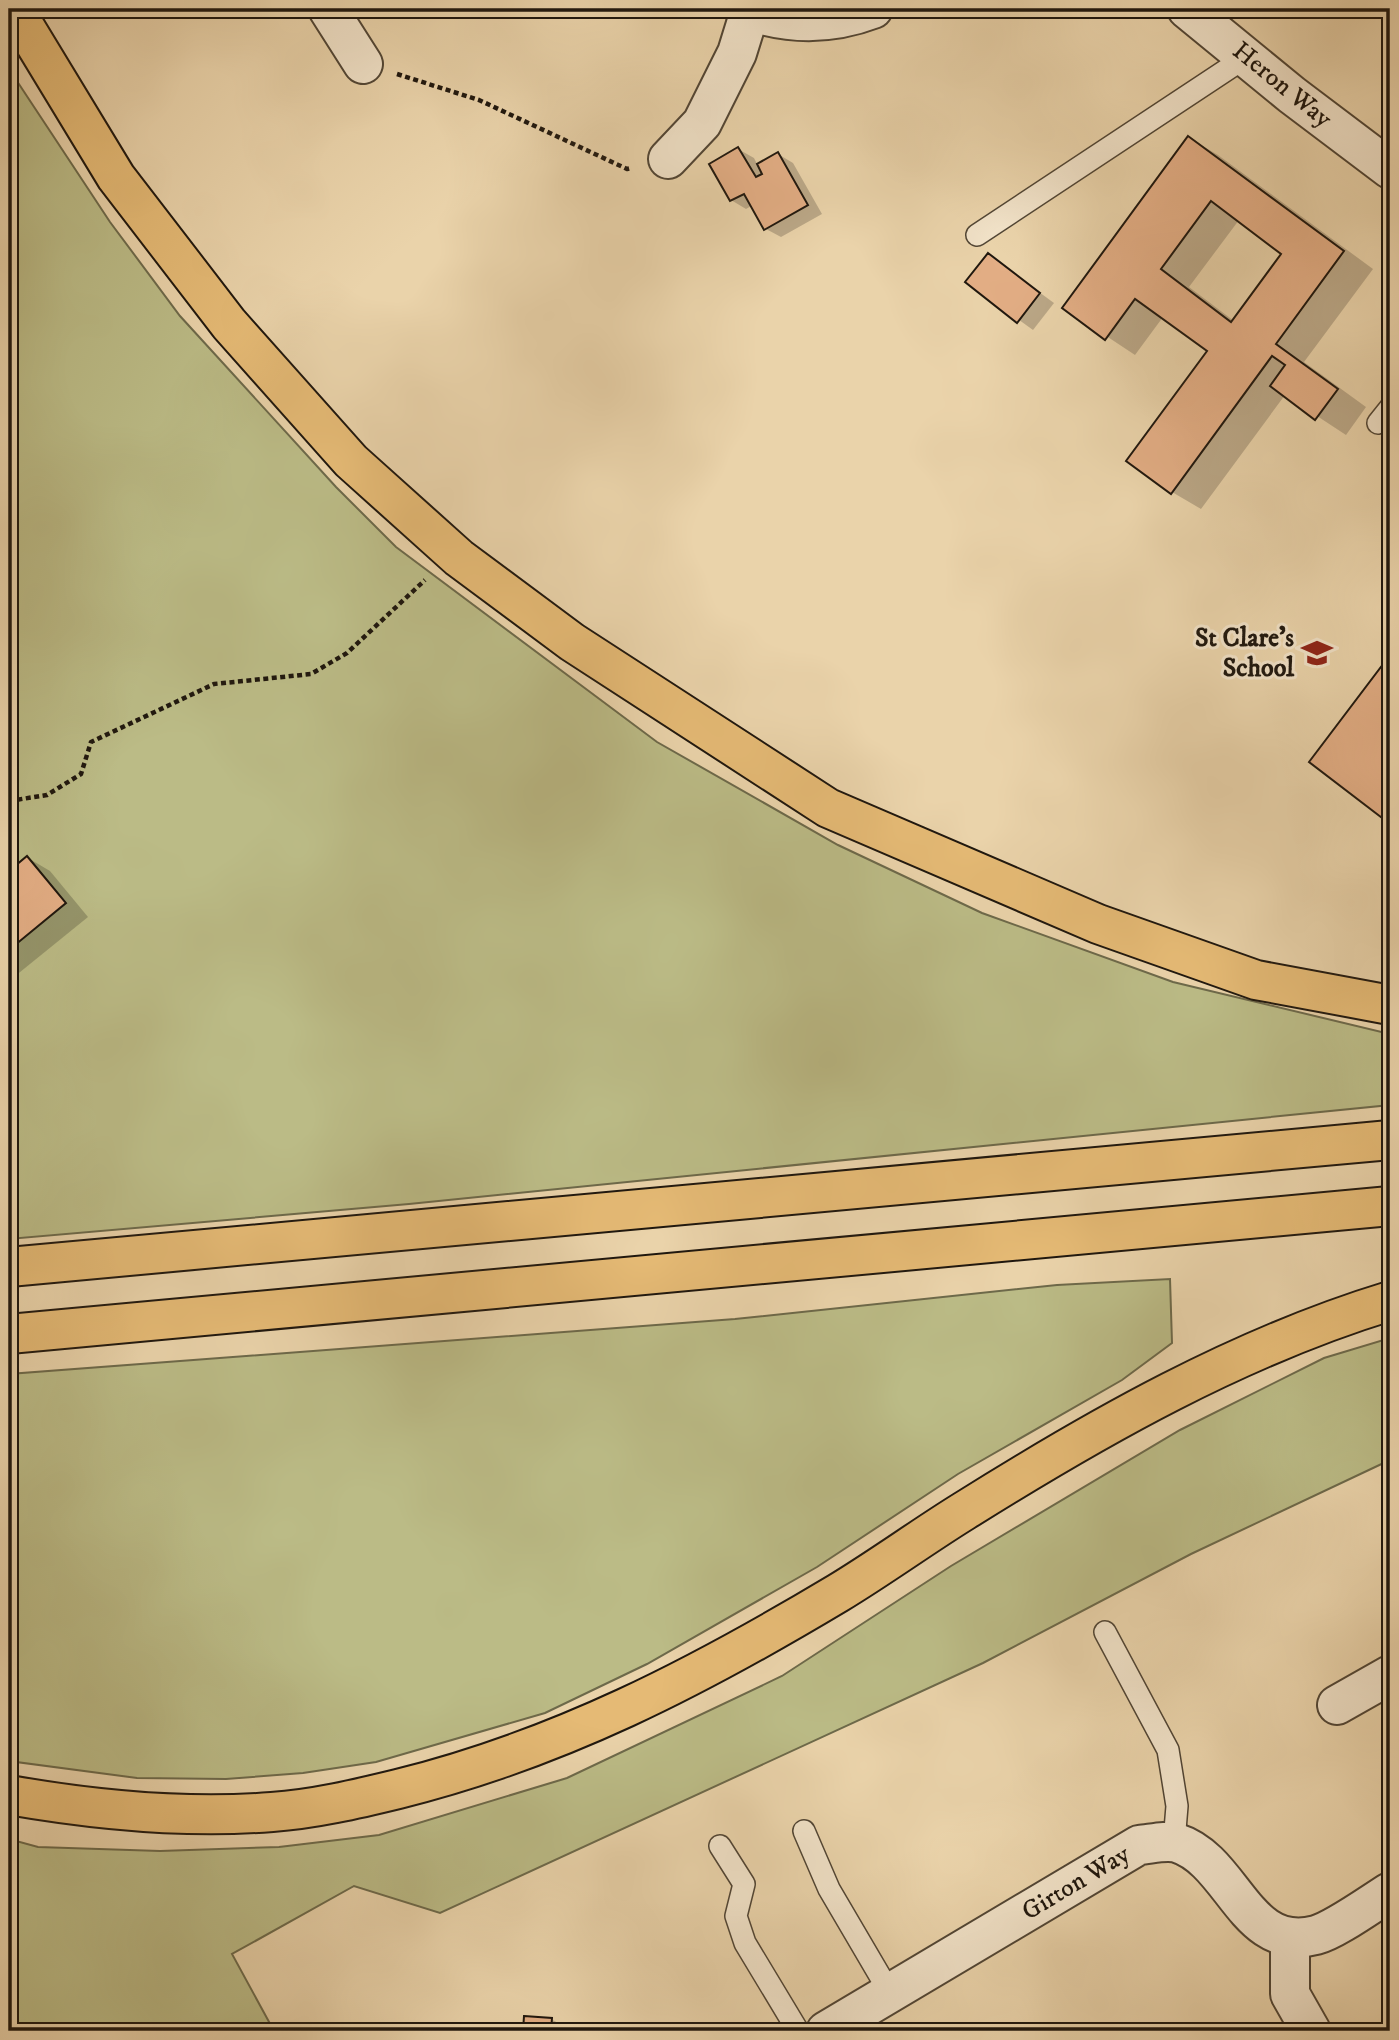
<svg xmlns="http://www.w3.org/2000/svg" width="1399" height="2040" viewBox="0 0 1399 2040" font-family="'IM FELL DW Pica',serif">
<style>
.green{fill:#bbbb86;stroke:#6d694a;stroke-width:2}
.shadow{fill:#0003;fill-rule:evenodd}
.building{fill:#e3ae85;stroke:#1f170e;stroke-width:2;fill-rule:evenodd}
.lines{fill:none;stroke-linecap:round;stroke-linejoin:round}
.lane-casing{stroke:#524635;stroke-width:24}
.street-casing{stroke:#524635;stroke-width:42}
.highway-casing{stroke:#1f170e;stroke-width:42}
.path{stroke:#1f170e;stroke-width:4.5;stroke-dasharray:5 3.5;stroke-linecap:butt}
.lane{stroke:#f1e2c8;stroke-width:21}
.street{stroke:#f1e2c8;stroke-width:38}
.highway{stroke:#e5ba75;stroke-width:38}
.labels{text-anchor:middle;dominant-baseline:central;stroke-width:6;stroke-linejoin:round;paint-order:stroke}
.street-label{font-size:26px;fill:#1f170e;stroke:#f1e2c8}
.poi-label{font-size:26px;font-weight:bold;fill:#1f170e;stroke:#f1e2c8;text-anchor:end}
</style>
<rect width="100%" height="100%" fill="#ead3aa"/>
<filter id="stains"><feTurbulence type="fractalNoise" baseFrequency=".00286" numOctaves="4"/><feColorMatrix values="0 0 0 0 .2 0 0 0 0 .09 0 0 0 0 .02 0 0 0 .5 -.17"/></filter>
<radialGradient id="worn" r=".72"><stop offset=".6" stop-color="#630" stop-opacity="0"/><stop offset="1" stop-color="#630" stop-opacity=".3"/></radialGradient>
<g class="green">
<polygon points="9,69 110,222 180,316 336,487 396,547 657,742 838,845 982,913 1173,982 1390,1034 1390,1105 409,1204 9,1239"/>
<polygon points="1170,1279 1172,1343 1122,1380 958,1474 817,1567 647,1664 545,1713 376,1762 303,1773 226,1779 137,1778 9,1761 9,1374 735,1319 1057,1285"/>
<polygon points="1390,1338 1390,1460 1191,1554 983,1663 440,1913 354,1886 232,1954 274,2031 9,2031 9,1839 38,1847 160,1851 279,1847 379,1835 567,1778 782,1676 951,1566 1180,1430 1324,1358"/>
</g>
<g class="shadow">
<path d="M1189 138 1218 155 1373 269 1304 362 1366 407 1346 435 1285 395 1201 509 1172 492 1209 351 1163 317 1135 355 1064 308ZM1239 220 1284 254 1234 321 1189 287Z"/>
<polygon points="738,149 754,158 758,166 778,154 793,163 822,214 781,237 766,229 753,205 746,209 731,200"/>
<polygon points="988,255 1054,303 1033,330 967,282"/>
<polygon points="1390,658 1390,822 1311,761"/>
<polygon points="28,858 50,871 88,917 9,981 9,873"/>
<polygon points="526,2018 551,2019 567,2028 566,2031 525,2031"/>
</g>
<g class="building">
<path d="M1188 136 1344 251 1276 344 1338 389 1315 420 1270 386 1285 365 1272 356 1171 494 1126 461 1207 351 1135 299 1105 340 1062 308ZM1211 201 1281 254 1231 322 1161 269Z"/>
<polygon points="738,147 756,177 762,174 757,164 778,152 808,205 764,230 744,194 730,201 709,164"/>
<polygon points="988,253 1040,293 1017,323 965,282"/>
<polygon points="1390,655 1390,824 1309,762"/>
<polygon points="27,856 66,903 9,950 9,871"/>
<polygon points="524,2016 552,2018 551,2031 523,2031"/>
</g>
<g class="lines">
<defs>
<g id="lane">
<polyline points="977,235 1246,57"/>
<polyline points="1378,423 1390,408"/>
<polyline points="1105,1632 1168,1750 1177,1806 1174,1842"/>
<polyline points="804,1831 829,1889 890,1993"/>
<polyline points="720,1846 744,1884 736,1916 745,1943 798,2031"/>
</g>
<g id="street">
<polyline points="328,9 363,64"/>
<path d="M744 9C787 25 831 25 873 9"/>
<polyline points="1187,9 1292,95 1390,169"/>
<polyline points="668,159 702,123 737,53 750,11"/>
<polyline points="1337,1705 1390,1675"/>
<polyline points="1290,1938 1290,1994 1311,2031"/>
<path d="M826 2031 1139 1845C1151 1844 1166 1840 1177 1843 1234 1861 1245 1954 1316 1935 1335 1930 1372 1903 1390 1892"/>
</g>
<g id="highway">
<polyline points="14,9 116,177 229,324 351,461 459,558 572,642 828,808 1098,924 1256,980 1390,1005"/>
<polyline points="9,1267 1390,1140"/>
<polyline points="9,1334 1390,1206"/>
<path d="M9 1795C95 1810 184 1819 272 1812 314 1809 357 1799 398 1789 559 1749 696 1678 838 1593 881 1567 922 1537 964 1511 1098 1427 1239 1347 1390 1301"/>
</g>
</defs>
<use href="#lane" class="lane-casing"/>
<use href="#street" class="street-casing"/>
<use href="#highway" class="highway-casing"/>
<g class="path">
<polyline points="397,74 479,100 627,169 631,168"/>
<polyline points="9,801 47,795 81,774 91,742 214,684 311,674 347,653 425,580"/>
</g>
<use href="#lane" class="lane"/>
<use href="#street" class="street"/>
<use href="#highway" class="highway"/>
</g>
<defs>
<symbol id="school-bare" viewBox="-9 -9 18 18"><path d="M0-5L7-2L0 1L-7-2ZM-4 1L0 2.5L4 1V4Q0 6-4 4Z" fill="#8f2418" stroke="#f1e2c8" stroke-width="2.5" paint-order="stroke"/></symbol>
</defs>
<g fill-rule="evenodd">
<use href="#school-bare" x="1295" y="631" width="44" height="44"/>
</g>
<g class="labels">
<g class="street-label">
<text transform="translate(1282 85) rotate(39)">Heron Way</text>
<text transform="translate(1076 1883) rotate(-31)">Girton Way</text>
</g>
<g class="poi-label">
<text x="1294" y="638">St Clare's<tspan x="1294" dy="30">School</tspan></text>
</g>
</g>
<rect width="1399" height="2040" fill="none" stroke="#ead3aa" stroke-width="35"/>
<rect x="10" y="10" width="1378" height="2019" fill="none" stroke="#1f170e" stroke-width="3.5"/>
<rect x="18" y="18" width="1364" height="2005" fill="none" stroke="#1f170e" stroke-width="2"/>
<rect width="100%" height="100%" filter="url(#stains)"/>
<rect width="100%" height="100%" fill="url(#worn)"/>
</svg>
